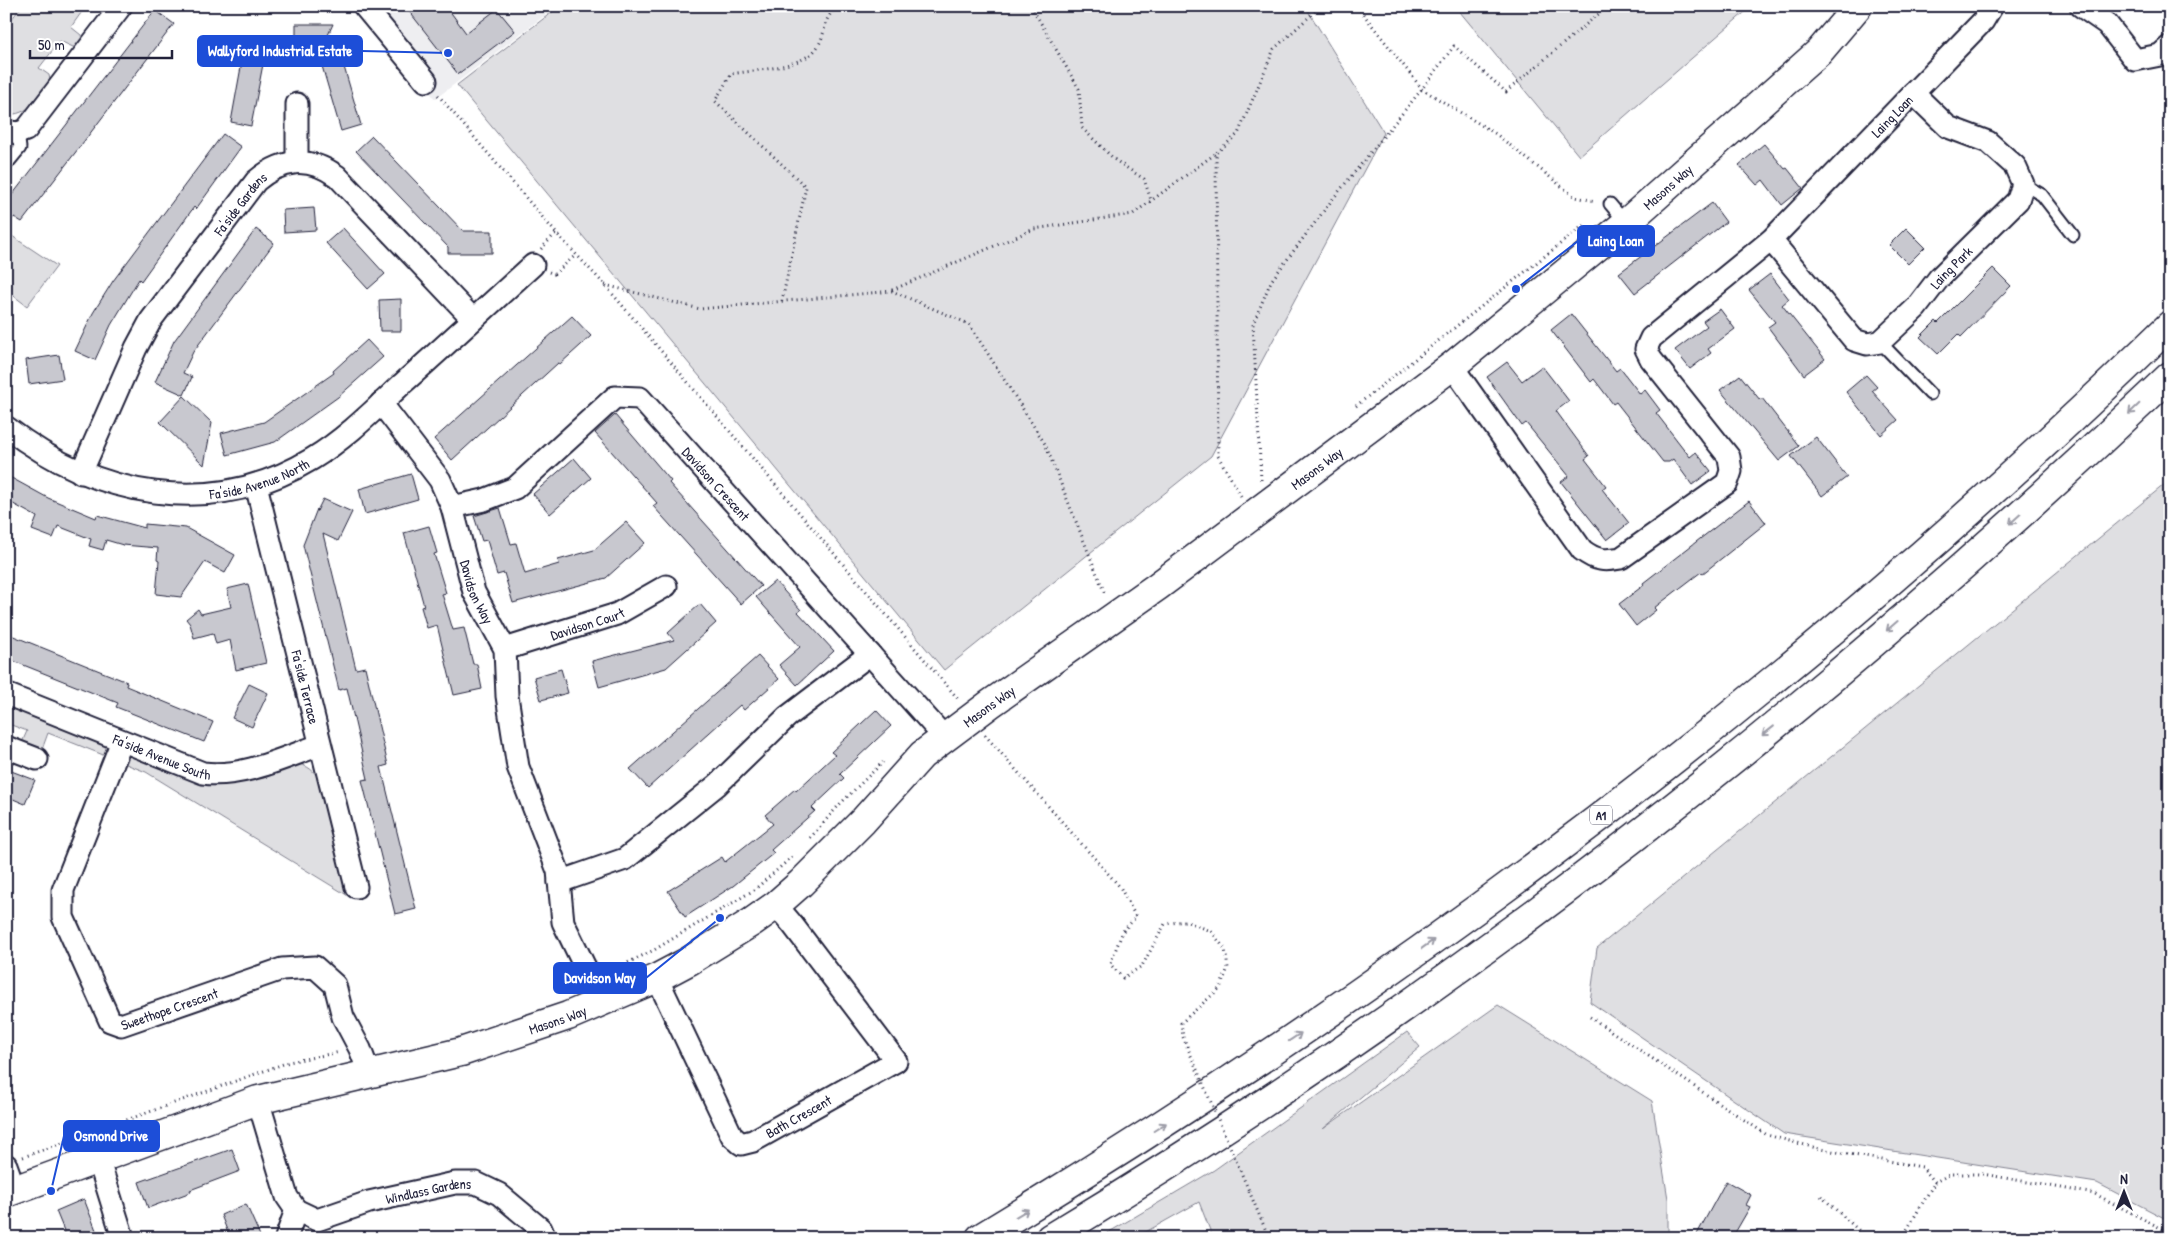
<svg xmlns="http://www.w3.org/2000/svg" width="2176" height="1244" viewBox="0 0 2176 1244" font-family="'Patrick Hand',sans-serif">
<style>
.built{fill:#eeeef1}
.green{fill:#dfdfe2;stroke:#80808e}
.building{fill:#c8c8cf;stroke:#22223b}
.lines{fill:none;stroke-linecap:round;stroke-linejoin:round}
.lane-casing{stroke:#22223b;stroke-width:15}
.street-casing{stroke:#22223b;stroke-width:25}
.secondary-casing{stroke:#22223b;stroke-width:31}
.highway-casing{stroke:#22223b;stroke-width:31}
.path{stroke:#22223b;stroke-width:3;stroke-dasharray:1 4;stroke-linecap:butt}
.lane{stroke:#fff;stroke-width:11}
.street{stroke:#fff;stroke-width:21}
.secondary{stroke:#fff;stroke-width:28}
.highway{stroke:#fff;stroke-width:28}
.path-bridge{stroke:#22223b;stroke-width:3;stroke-dasharray:1 4;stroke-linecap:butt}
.oneway{stroke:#9c9ca7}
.labels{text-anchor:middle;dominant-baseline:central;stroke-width:4;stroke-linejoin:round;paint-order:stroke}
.shield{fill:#fff;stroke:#646476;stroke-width:1}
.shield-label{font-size:12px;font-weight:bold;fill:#22223b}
.street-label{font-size:14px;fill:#22223b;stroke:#fff}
.leader{fill:none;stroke:#1d4ed8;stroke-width:2}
.callout-dot{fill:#1d4ed8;stroke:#fff;stroke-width:2}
.callout{fill:#1d4ed8;stroke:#1d4ed8;stroke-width:2}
.callout-label{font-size:15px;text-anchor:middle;font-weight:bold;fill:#fff}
</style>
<rect width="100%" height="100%" fill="#fff"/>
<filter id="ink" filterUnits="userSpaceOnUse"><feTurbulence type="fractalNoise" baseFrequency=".02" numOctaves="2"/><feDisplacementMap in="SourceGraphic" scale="10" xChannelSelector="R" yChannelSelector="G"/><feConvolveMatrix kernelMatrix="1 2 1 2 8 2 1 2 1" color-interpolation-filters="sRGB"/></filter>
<g filter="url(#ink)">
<polygon class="built" points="362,6 557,6 435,99"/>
<g class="green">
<path d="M22 6H86L71 27 81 35 82 39 76 47H73L60 41 39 68 49 75 50 80C39 96 29 117 6 114V26Z"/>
<polygon points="560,6 1305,6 1384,133 1211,456 944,670 457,85"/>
<polygon points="1455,6 1752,6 1579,156"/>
<polygon points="6,232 57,266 27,306 6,290"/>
<polygon points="2170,480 2170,1221 2097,1183 1784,1134 1590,1002 1597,948"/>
<path d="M6 703 199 780 296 763C308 766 314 770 320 781L350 897 146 772 48 733 40 755 20 747 27 731 6 723Z"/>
<polygon points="1498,1005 1652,1101 1668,1199 1668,1238 1213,1238 1199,1202 1135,1238 1099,1238 1214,1170 1407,1032 1420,1047 1323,1129"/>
</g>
<g class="building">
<polygon points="405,6 446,6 466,33 497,9 515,31 458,74"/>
<polygon points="155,10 174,24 22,222 14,217 6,226 6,203"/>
<polygon points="296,24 333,24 318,57 280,58 280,36 296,36"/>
<polygon points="243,56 264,59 251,126 231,122"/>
<polygon points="342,60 361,125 341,131 322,66"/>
<polygon points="223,134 241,147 196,209 194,207 141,281 139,279 111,325 95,360 75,351 93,313 113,281"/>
<polygon points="372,136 463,231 492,231 492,253 448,253 448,247 356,151"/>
<polygon points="1764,144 1785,169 1787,168 1803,188 1782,205 1763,180 1757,185 1739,165"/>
<polygon points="1712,203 1726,222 1635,293 1619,273"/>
<polygon points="314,208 316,230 284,232 283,210"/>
<polygon points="343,228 385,274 368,289 326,243"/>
<polygon points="1906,228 1925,247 1908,264 1889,245"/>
<polygon points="256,229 274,243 193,352 183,373 192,377 184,395 155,382 174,341"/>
<polygon points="1993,268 2011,286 1961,337 1958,334 1938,354 1920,337 1936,321 1938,323"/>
<polygon points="1770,274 1789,299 1782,305 1825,359 1804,375 1768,327 1775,322 1749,290"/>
<polygon points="401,299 401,331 380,331 379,300"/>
<polygon points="1720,309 1735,329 1708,349 1711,353 1690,369 1675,350 1707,326 1703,321"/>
<polygon points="1571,314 1616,371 1620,368 1640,394 1645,390 1660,410 1656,413 1690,457 1696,452 1711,471 1692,485 1673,459 1669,462 1663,462 1616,402 1613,404 1594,379 1591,382 1551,330"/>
<polygon points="572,316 591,336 560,364 558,363 452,460 434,439"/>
<polygon points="367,340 383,357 338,397 275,442 227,455 221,433 264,422 334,373 333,371"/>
<polygon points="59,355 63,379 29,384 26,360"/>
<polygon points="1507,362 1522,381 1542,366 1569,401 1556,411 1589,456 1585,459 1606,486 1602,489 1629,523 1607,540 1561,482 1569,476 1526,423 1522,426 1487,377"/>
<polygon points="1740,375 1760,400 1762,398 1799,446 1779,461 1720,390"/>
<polygon points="1866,375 1877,387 1872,391 1898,420 1881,435 1846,392"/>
<polygon points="184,396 212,423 204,465 160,422"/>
<polygon points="615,415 671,481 669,483 761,586 741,604 653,506 657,503 595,433"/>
<polygon points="1816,437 1847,477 1822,496 1791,456"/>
<polygon points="574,458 591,478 550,514 533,494"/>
<polygon points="411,474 418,499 365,514 359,489"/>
<polygon points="6,475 48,498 96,518 97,515 145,528 145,524 186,528 235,555 225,573 205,562 181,597 156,594 159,561 157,560 158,548 123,545 106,540 103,550 89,546 91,539 58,526 53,538 32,530 37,517 6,500"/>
<polygon points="323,499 352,512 338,541 323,534 356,669 365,667 388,765 381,767 416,909 400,913 395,914 362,780 368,779 347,688 339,690 303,545 317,509 317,511"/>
<polygon points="1749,501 1766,523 1702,574 1701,572 1654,608 1656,610 1636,626 1619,604 1644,585 1643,583"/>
<polygon points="500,508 511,544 516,543 525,574 559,564 558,560 594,550 626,522 645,543 606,578 513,603 504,573 497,575 487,540 482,541 474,516"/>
<polygon points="429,526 437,553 434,554 446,593 442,594 453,630 464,628 473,664 477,664 482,689 454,695 437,625 427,628 421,607 424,606 404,533"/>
<polygon points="775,581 801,610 798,612 834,651 797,685 779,665 800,647 756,597"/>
<polygon points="248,584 266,663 236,670 230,640 216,644 213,633 194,638 190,624 186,619 198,609 201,614 231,607 227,589"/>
<polygon points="700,604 716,623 666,668 599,687 592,661 674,640 668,633"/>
<polygon points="6,633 127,682 126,686 213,722 204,742 116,707 118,703 6,658"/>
<polygon points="758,656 779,679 744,710 740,705 648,788 630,769"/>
<polygon points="561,669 568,693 541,700 534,677"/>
<polygon points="249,684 268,693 252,727 232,718"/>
<polygon points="876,710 891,726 840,774 844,778 812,808 815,811 771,850 774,853 733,886 685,917 668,891 722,857 725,862 773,824 765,815 795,789 796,791 835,755 831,752"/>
<polygon points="6,769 35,780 25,804 6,796"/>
<polygon points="232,1149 240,1171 190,1190 191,1192 148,1208 139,1182"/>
<polygon points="1726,1181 1751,1195 1746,1205 1750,1207 1732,1238 1695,1238"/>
<polygon points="84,1199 99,1238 67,1238 56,1211"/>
<polygon points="246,1204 261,1238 230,1238 221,1215"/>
</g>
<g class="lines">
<defs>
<g id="lane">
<polyline points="6,165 20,148 18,133"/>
<polyline points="2023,184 2042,195 2073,235"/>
<polyline points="1610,204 1626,223"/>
<polyline points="1880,342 1930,394"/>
</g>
<g id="street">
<polyline points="364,6 426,81"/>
<polyline points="2081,6 2107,24 2135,60 2160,55 2170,46"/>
<polyline points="297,104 297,162"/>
<polyline points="6,131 18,133 26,130 121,6"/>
<path id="s1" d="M1771 240 1854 340 1867 344 1880 342 1916 308 1939 278 2018 200 2023 184 2015 166 1988 142 1948 127 1913 93"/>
<path id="s2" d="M1452 366 1582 550C1596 561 1605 561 1621 558L1727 483 1731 471 1729 457 1651 359 1646 349 1651 338 1771 240 1983 21 1992 6"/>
<path id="s3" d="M381 403 440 480 452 507 474 592 505 649 507 696 518 767 558 871 563 922 602 1002"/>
<path id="s4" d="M6 427C96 497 211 520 312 459 345 439 373 411 402 384 446 345 489 305 533 265"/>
<path id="s5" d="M81 473 136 348 151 320 256 181C282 159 308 156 337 176L473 319"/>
<path id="s6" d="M256 485 356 887"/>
<path id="s7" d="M452 507 484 500 515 488 615 397 640 398 945 738"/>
<path id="s8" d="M505 649 617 614 666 586"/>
<path id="s9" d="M6 694 203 773C242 778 283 758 320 745"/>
<path id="s10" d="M122 741 63 890V917L110 1021 121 1025 282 969 315 967 335 985 343 1017 360 1049 369 1073"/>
<polyline points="6,747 37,759"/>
<polyline points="559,882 625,859 717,785 787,717 870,654"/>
<path id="s11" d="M657 978 732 1136 741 1144 753 1141 896 1061 792 924 776 905"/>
<path id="s12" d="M258 1100 287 1197 296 1210 317 1220 369 1202 455 1183H476L499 1194 541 1229 545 1238"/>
<polyline points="98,1158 123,1238"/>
<polyline points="6,1165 15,1190"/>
<polyline points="286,1238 296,1210"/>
</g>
<g id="secondary">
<path id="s13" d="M6 1193 258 1100 461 1052 568 1016 657 978 689 961 752 922 776 905 801 883 863 821 922 755 990 704 1158 586 1452 366 1626 223 1819 52 1858 6"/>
</g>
<g id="highway">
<path d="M980 1238C1409 979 1812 675 2170 325"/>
<path d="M1050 1238C1453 996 1830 700 2170 376"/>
</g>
</defs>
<use href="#lane" class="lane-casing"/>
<use href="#street" class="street-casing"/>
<use href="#secondary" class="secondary-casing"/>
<use href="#highway" class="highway-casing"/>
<g class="path">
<polyline points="1031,6 1079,89 1082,128 1115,160 1144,179 1151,200"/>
<polyline points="1357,6 1422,89 1496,134 1575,197 1596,201"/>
<polyline points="438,95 556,233 604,284 959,700"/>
<polyline points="541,249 556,233"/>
<polyline points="549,272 554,274 576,255"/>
<polyline points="605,285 700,309 892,291 969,324 1045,444 1105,594"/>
<polyline points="892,290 1034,229 1133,214 1215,154"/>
<path d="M782 301 806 187 715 101 731 74C754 70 806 68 818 46 828 29 821 19 839 6"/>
<polyline points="1356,406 1584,225"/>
<polyline points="1261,480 1253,324 1271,281 1332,200 1422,89 1454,46 1506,92 1608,6"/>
<polyline points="1241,496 1218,456 1216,153 1238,134 1274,49 1321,6"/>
<polyline points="985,735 1120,887 1136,917 1123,931 1110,964 1123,978 1142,966 1165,924 1185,921 1211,931 1225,949 1228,968 1220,988 1181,1023 1183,1037"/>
<polyline points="810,838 840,804 883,762"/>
<polyline points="619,967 654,950 754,890 792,857"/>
<polyline points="1590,1017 1767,1135 1820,1149 1922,1167 1935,1182 1951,1174 1983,1174 2095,1194 2170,1233"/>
<polyline points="23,1157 289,1062 340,1052"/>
<polyline points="1249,1191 1269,1238"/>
<polyline points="1821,1196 1867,1238"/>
<polyline points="1902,1238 1935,1182"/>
</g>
<use href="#lane" class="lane"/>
<use href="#street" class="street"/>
<use href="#secondary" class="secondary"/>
<use href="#highway" class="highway"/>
<polyline class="path-bridge" points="1183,1037 1249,1191"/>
</g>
<defs><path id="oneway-shaft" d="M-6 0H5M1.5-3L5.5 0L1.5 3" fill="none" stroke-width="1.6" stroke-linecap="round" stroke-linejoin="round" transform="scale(1.25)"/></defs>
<g class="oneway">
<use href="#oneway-shaft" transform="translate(2134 409) rotate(136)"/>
<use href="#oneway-shaft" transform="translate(2015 519) rotate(138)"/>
<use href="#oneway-shaft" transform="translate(1892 626) rotate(139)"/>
<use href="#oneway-shaft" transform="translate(1768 731) rotate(142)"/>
<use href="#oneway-shaft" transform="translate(1428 944) rotate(-36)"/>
<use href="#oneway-shaft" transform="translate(1295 1037) rotate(-34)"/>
<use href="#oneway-shaft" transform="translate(1160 1127) rotate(-32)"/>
<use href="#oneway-shaft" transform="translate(1022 1213) rotate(-31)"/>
</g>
</g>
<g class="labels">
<rect class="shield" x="1590" y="805.5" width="22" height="19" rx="4"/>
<g class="shield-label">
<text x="1601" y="815">A1</text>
</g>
<g class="street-label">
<text stroke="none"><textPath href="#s2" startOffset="900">Laing Loan</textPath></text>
<text stroke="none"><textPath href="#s13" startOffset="1974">Masons Way</textPath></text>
<text stroke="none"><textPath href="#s5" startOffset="315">Fa'side Gardens</textPath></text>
<text stroke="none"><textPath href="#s1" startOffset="260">Laing Park</textPath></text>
<text stroke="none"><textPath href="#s13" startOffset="1524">Masons Way</textPath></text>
<text stroke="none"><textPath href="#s4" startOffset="271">Fa'side Avenue North</textPath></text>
<text stroke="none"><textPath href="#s7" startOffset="341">Davidson Crescent</textPath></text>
<text stroke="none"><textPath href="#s3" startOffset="215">Davidson Way</textPath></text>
<text stroke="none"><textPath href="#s8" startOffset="86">Davidson Court</textPath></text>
<text stroke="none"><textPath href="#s6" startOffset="208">Fa'side Terrace</textPath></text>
<text stroke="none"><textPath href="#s13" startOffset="1119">Masons Way</textPath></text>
<text stroke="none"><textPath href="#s9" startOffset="168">Fa'side Avenue South</textPath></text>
<text stroke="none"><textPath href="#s10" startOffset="364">Sweethope Crescent</textPath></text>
<text stroke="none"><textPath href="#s13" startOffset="579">Masons Way</textPath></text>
<text stroke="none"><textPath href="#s11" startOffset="251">Bath Crescent</textPath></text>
<text stroke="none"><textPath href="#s12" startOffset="256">Windlass Gardens</textPath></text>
</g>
</g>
<path class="leader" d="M448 53L362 51M1516 289L1578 241M720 918L646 978M51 1191L64 1136"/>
<g class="callout-dot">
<circle cx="448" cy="53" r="5"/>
<circle cx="1516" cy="289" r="5"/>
<circle cx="720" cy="918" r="5"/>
<circle cx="51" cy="1191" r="5"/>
</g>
<g class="callout">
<rect x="198" y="36" width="164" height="30" rx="5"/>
<rect x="1578" y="226" width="76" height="30" rx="5"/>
<rect x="554" y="963" width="92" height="30" rx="5"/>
<rect x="64" y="1121" width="95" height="30" rx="5"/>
</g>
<g class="callout-label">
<text x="280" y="56">Wallyford Industrial Estate</text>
<text x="1616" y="246">Laing Loan</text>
<text x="600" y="983">Davidson Way</text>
<text x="111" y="1141">Osmond Drive</text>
</g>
<rect width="2176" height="1244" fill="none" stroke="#fff" stroke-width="25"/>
<rect x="12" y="12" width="2151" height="1219" fill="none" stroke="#22223b" stroke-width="2" filter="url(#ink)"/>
<g transform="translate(2124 1192)" stroke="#ffffff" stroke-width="4" paint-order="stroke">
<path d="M0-4L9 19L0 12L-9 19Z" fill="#22223b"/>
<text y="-8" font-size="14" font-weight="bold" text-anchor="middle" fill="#22223b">N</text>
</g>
<path d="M30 50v8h142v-8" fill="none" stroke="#22223b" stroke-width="2.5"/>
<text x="38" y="50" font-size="15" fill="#22223b" stroke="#ffffff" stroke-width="4" paint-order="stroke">50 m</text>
</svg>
